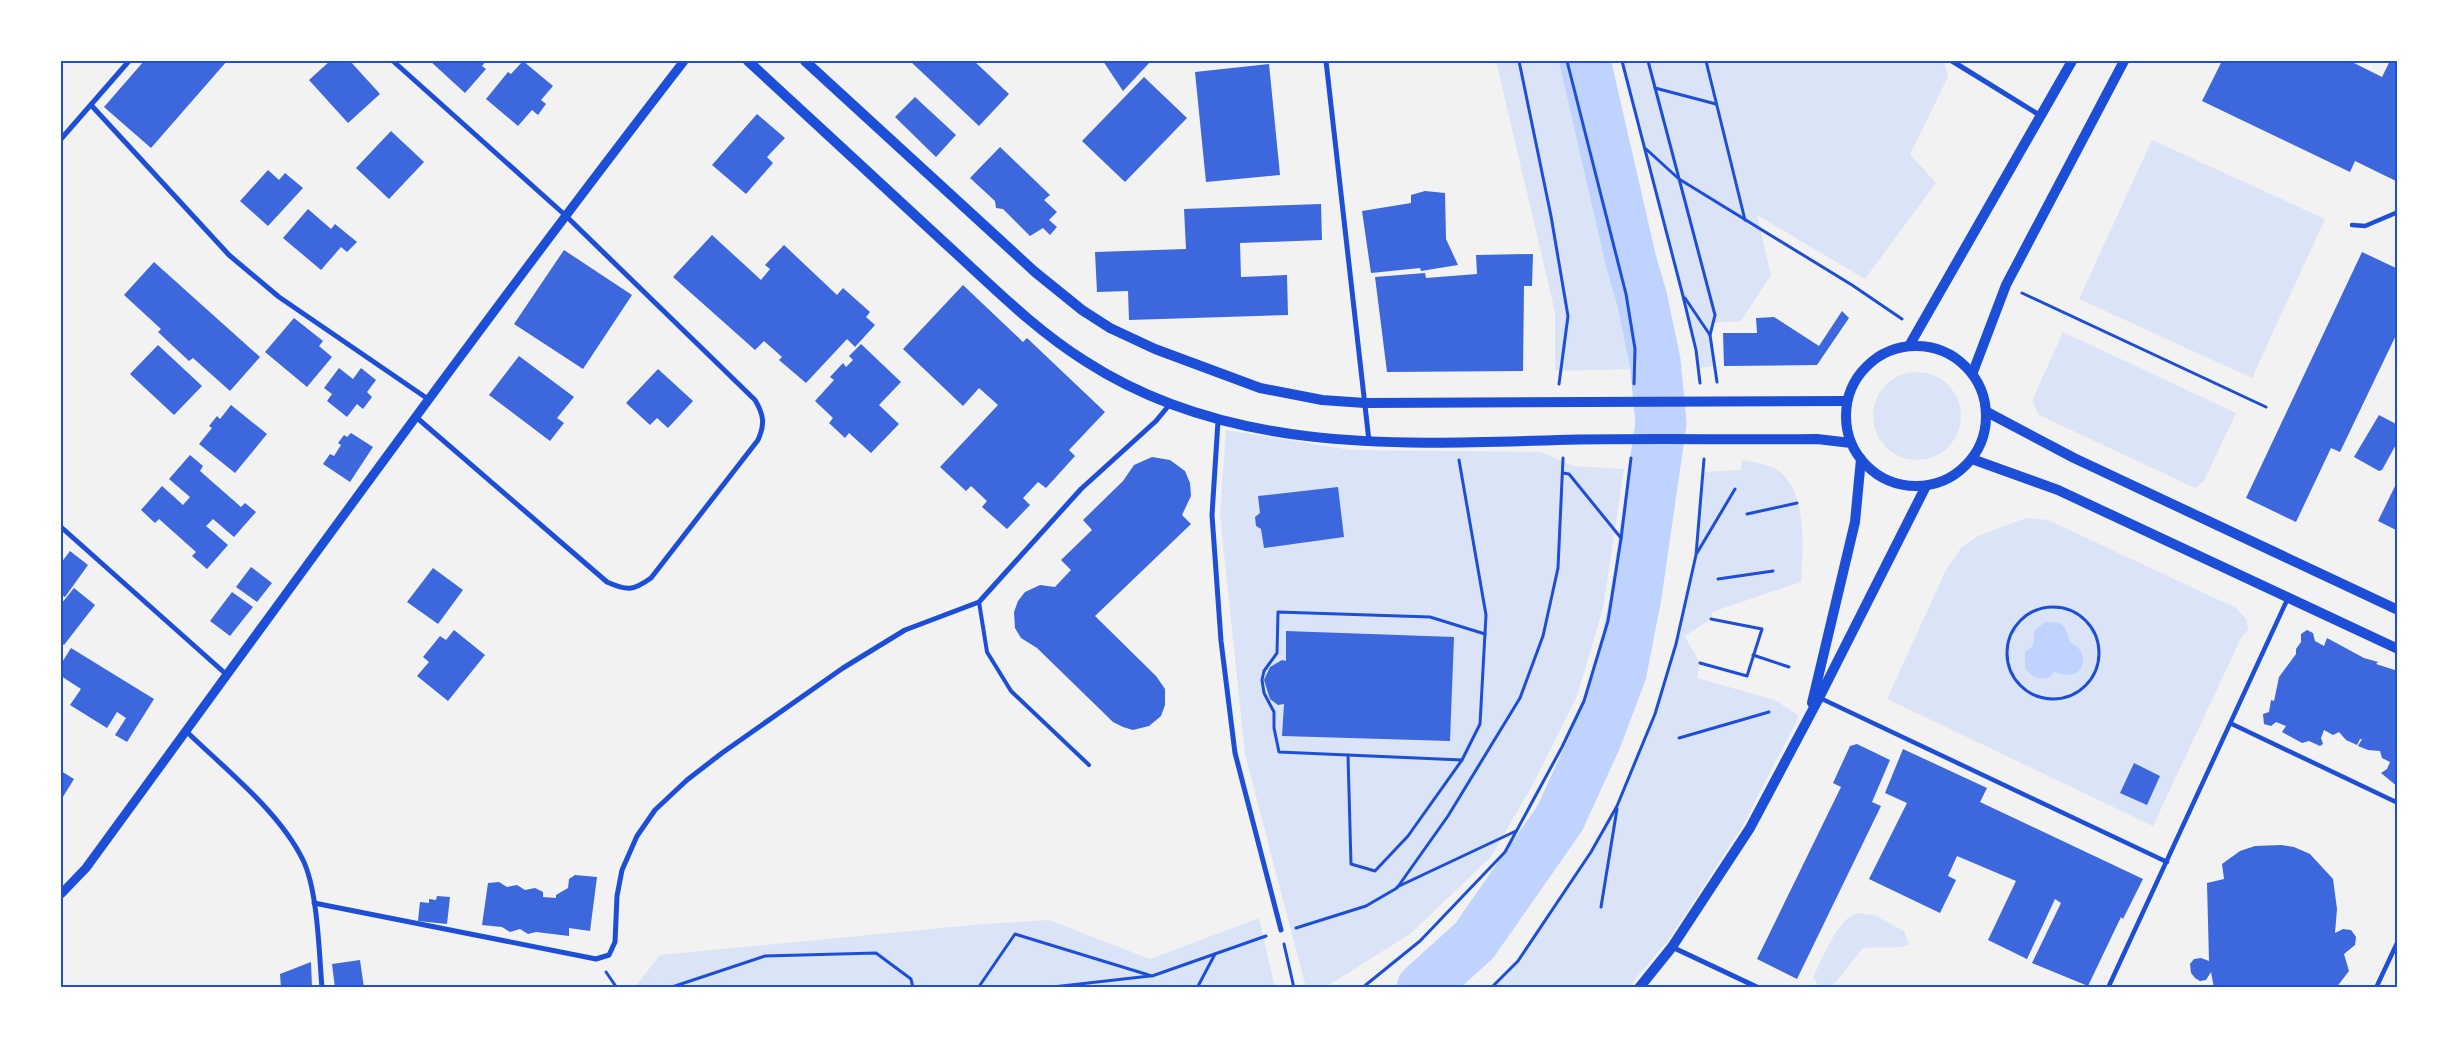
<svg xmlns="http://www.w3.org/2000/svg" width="2459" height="1049" viewBox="0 0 2459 1049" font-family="Jost,sans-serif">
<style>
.green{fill:#dbe4f7}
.water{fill:#bfd3fe}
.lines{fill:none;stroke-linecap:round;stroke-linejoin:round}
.river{stroke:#bfd3fe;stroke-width:51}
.building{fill:#3d67dc}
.path{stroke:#1d4ed8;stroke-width:3}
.service{stroke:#1d4ed8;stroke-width:4}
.pedestrian{stroke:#1d4ed8;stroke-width:4.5}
.minor{stroke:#1d4ed8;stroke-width:5}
.tertiary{stroke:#1d4ed8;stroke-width:9}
.secondary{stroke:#1d4ed8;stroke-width:10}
.neatline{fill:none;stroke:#1d4ed8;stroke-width:2}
</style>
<rect width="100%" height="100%" fill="#f2f2f2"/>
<g class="green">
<polygon points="1496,61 1567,61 1626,294 1635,349 1635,369 1555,371 1555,312"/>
<polygon points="1622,61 1944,61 1948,77 1910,154 1936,183 1865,279 1757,215 1771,275 1741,321 1713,323 1710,335 1715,366 1698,368 1696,350"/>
<polygon points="2152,140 2325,219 2252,378 2079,299"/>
<polygon points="2063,332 2236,413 2204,481 2195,488 2039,415 2032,401"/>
<circle cx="1917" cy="416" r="44"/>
<polygon points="1226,430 1351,450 1541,452 1573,466 1624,469 1603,608 1577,696 1534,782 1491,857 1410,934 1324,988 1306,988 1245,754 1220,515"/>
<path d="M1742 460C1751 462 1763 463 1772 467 1809 484 1803 550 1801 582L1712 612 1711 619 1685 636 1700 663 1697 678 1775 700 1799 716 1742 827 1669 939 1628 988H1491L1518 961 1591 852 1617 806 1655 714 1676 644 1696 555 1703 472 1741 470Z"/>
<polygon points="2026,518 2048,520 2236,608 2247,620 2248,630 2241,638 2153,826 1887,699 1945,572 1961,548 1978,536"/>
<path d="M1858 913 1874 915 1904 931 1909 944C1903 950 1874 946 1863 948L1834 984 1830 987 1818 985 1813 977C1823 959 1837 918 1858 913Z"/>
<polygon points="1259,918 1275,988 634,988 660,955 983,924 1049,920 1150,959"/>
</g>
<path class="water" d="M2045 622C2070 621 2063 629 2071 643 2084 648 2089 667 2074 674 2068 676 2060 674 2054 672L2050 677C2039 681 2031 676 2025 668V652L2033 646 2035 630Z"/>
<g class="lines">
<polyline class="river" points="1422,988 1474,941 1560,818 1596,739 1621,673 1636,596 1661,423 1655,361 1642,299 1631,261 1585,61"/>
</g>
<g class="building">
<polygon points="144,61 227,61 151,148 104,107"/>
<polygon points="330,61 350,61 380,94 348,123 309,80"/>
<polygon points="430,61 486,61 482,66 486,69 465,93"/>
<polygon points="523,61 553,86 541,100 546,104 538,115 532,110 518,126 486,99 508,72 511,74"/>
<polygon points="910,61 974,61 1009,94 979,126"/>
<polygon points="1103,61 1151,61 1123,91"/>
<polygon points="2222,61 2350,61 2382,77 2390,61 2398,61 2398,182 2355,161 2350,172 2202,101"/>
<polygon points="1269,64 1280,175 1206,182 1195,72"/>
<polygon points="1144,77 1187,118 1125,182 1082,141"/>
<polygon points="915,97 956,135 936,157 895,117"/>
<polygon points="757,114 785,138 767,157 773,163 746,194 712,165"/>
<polygon points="391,131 424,162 389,199 356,168"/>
<polygon points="1000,147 1050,195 1044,200 1057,212 1049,220 1057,227 1050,235 1043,228 1030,236 1003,209 996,208 995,201 970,178"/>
<polygon points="268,170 279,180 285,173 303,188 268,226 240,201"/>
<polygon points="1425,191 1445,193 1446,239 1458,265 1421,271 1420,268 1371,273 1362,211 1411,203 1411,195"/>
<polygon points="1321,204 1322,240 1240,243 1241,277 1287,275 1288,315 1129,320 1128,291 1097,292 1095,252 1186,249 1184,209"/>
<polygon points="308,209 331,229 335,224 357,242 347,252 341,247 321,270 283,238"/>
<polygon points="712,235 761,280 770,269 765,265 784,245 837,295 843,288 870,312 866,317 875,325 855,347 847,339 806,383 779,360 782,357 764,341 755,350 673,277"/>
<polygon points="564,250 632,295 583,369 514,324"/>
<polygon points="2362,252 2398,269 2398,331 2340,452 2331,448 2296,522 2246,498"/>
<polygon points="1533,254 1532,286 1524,286 1523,371 1387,372 1375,277 1425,273 1426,278 1477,274 1476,255"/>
<polygon points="154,262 260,357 230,391 193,358 189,361 158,332 161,329 124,295"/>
<polygon points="963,285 1023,342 1027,338 1105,412 1069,450 1075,456 1046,488 1038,482 1023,498 1030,505 1007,529 982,507 987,501 971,486 966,491 940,467 998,405 979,388 963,406 903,349"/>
<polygon points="1842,311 1849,318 1817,365 1724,366 1723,333 1757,333 1756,318 1774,317 1819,346"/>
<polygon points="294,318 323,341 319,346 332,357 307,387 265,352"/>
<polygon points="861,344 901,382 879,405 899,424 871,453 849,433 845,438 829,423 833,418 815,401 834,380 830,377 843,363 846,367 853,360 849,356"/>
<polygon points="158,345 202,386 174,415 130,374"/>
<polygon points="519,356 574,397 557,418 564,423 550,441 489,395"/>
<polygon points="339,368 353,379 361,368 376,380 367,392 372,397 363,409 357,404 347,417 327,401 332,394 324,388"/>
<polygon points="658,369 693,401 668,428 657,418 650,425 626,403"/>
<polygon points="231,405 267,434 235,473 199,444 212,428 209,426 217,416 220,419"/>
<polygon points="2379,415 2398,425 2396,440 2398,441 2382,470 2379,471 2354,457"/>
<polygon points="351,433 373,447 350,482 323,464 330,454 334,456 341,445 338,443 344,435 347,437"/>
<polygon points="190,455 203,466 200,471 241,507 245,503 256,512 234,537 213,519 206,526 228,545 207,569 192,556 196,552 159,519 155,523 141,510 162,486 183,505 190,497 169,479"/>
<polygon points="1152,457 1170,460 1185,471 1190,483 1191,496 1182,515 1191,524 1095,616 1156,676 1165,689 1165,705 1161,716 1149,726 1133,730 1123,727 1113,722 1037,648 1021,638 1015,628 1014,612 1018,601 1025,592 1040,585 1055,587 1071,570 1061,560 1092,530 1083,520 1123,481 1134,465"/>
<polygon points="2398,480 2398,531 2378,521"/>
<polygon points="1338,487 1344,537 1264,548 1261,529 1256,526 1255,517 1260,513 1258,496"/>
<polygon points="70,551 88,565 65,597 63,596 61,598 61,563"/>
<polygon points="251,567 272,583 257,602 236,587"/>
<polygon points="433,568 463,590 438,624 407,602"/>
<polygon points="74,588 95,605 64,645 61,643 61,604"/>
<polygon points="232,592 253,607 230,636 210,621"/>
<polygon points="454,630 485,655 448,701 417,676 429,662 423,657 440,636 446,640"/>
<polygon points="2307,630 2313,633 2315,641 2324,646 2327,638 2364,658 2378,662 2376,664 2398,671 2398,787 2381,773 2387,769 2390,762 2382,758 2380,751 2368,750 2358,746 2362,739 2360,739 2357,745 2346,740 2339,732 2333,735 2324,730 2321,738 2323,744 2320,746 2309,741 2302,743 2282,732 2286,726 2276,722 2271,726 2264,724 2263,714 2269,712 2271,700 2274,701 2279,677 2296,654 2296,649 2301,642 2301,634"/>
<polygon points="1286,631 1454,637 1450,741 1282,736 1284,704 1278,705 1270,699 1264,680 1270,667 1282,660 1286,661"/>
<polygon points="71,648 154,699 127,742 115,735 126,718 117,712 107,728 70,705 81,689 61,676 61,664"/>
<polygon points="1857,744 1890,760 1872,802 1881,806 1797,979 1757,959 1841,787 1833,783 1850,746"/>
<polygon points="1903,749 1987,788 1980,802 2143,879 2123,919 2121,917 2088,986 2032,963 2061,903 2055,899 2027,959 1988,940 2016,881 1957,856 1948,876 1956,880 1940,913 1869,879 1907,803 1885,793"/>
<polygon points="2134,763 2160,776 2147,805 2120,793"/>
<polygon points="61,771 74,779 61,800"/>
<polygon points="2281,845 2294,847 2310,854 2333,879 2337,909 2335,933 2343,929 2351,930 2356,937 2355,945 2344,954 2349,971 2336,988 2214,988 2211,972 2206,980 2200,981 2195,978 2191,973 2190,964 2194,959 2201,958 2209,961 2207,883 2224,879 2222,864 2240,851 2255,846"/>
<polygon points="575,875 597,877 590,931 569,928 569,936 536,932 528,934 520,929 510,932 502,927 482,925 488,883 499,882 507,887 517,885 525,890 535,888 543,892 543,897 556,898 556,895 568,888 569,879"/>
<polygon points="437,896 450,897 447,924 418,921 420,902 429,903 429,899 436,900"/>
<polygon points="360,960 364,988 335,988 332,964"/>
<polygon points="311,962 312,988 281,988 280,974"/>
</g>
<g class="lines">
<g class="path">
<polyline points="1519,61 1551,216 1568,316 1559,384"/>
<polyline points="1567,61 1626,294 1635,349 1634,384"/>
<polyline points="1622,61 1683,296 1696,350 1700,383"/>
<polyline points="1648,61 1715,315 1710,335 1717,382"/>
<polyline points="1706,61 1745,220"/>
<polyline points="1655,88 1716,104"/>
<polyline points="1646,149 1679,179 1852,285 1902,319"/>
<polyline points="2022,293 2266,407"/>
<polyline points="1685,298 1710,335"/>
<polyline points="1563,473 1569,474 1621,538"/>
<polyline points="1747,514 1797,503"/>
<polyline points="1697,553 1735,489"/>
<polyline points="1718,579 1773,571"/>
<circle cx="2053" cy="653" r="46"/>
<polyline points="1753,655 1789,667"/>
<polyline points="1700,663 1747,676 1762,629 1711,619"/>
<polyline points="1679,738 1769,712"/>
<polyline points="1348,755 1351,864 1375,871 1408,836 1462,760 1480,724 1486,615 1459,460"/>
<polyline points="1462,760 1279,752 1274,728 1274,712 1264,693 1262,680 1264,671 1277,653 1278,612 1430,617 1485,634"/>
<polyline points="1397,887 1516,831"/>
<polyline points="1601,907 1617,809"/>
<polyline points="1296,928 1366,906 1397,888 1448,816 1520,698 1543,636 1558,568 1563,458"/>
<polyline points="1284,944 1294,988"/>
<polyline points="606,972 617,988"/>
<polyline points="669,988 765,956 876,953 911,979 913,988"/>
<polyline points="978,988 1015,934 1152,976 1266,936"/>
<polyline points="1044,988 1150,976"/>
<polyline points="1197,988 1215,954"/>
<polyline points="1362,988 1420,941 1505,852 1562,747 1584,701 1608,621 1621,539 1631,458"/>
<polyline points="1491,988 1518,961 1591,852 1617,806 1655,714 1676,644 1696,555 1704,459"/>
</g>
<polyline class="service" points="979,602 987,652 1011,691 1089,765"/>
<g class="pedestrian">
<polyline points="2352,225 2365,226 2398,212"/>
<polyline points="1820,698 2167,862"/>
<polyline points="2232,724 2398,803"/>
<polyline points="2108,988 2288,598"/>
<polyline points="2376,988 2398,941"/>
</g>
<g class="minor">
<path d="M393 61 565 215 755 400C764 415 765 424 758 440L651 578C633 591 627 591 607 582L416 417"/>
<polyline points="1326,61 1369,441"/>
<polyline points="1952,61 2041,116"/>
<polyline points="91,105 229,255 279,297 428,399"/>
<polyline points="61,139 129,61"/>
<polyline points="1218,421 1212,515 1221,641 1235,753 1281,930"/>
<polyline points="61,527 227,675"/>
<path d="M186 731C225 769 279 811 303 860 318 891 319 953 322 988"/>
<polyline points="314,903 596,959 609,955 615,942 617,896 622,870 637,836 655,810 687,780 722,753 843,668 905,630 979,602 1081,489 1156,421 1170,404"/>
<polyline points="1672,947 1759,988"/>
</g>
<path class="tertiary" d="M61 894 86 868C284 597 479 326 684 61"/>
<g class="secondary">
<path d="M748 61C814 122 881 184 947 245 991 285 1034 329 1085 361 1227 453 1396 445 1558 440 1644 438 1731 440 1817 439L1851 443"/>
<polyline points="805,61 1035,272 1082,310 1110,328 1155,349 1260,388 1322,400 1365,403 1847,401"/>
<polyline points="1909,346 2072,61"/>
<circle cx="1916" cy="416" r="70"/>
<polyline points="1973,372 2006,285 2124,61"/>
<polyline points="1987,412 2074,458 2398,610"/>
<polyline points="1972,459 2058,490 2398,649"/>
<polyline points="1812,703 1855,522 1861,459"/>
<polyline points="1639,988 1672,947 1750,828 1819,698 1926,486"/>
</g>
</g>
<rect width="2459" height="1049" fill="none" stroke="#ffffff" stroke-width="125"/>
<rect x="62" y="62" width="2334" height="924" class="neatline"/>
</svg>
